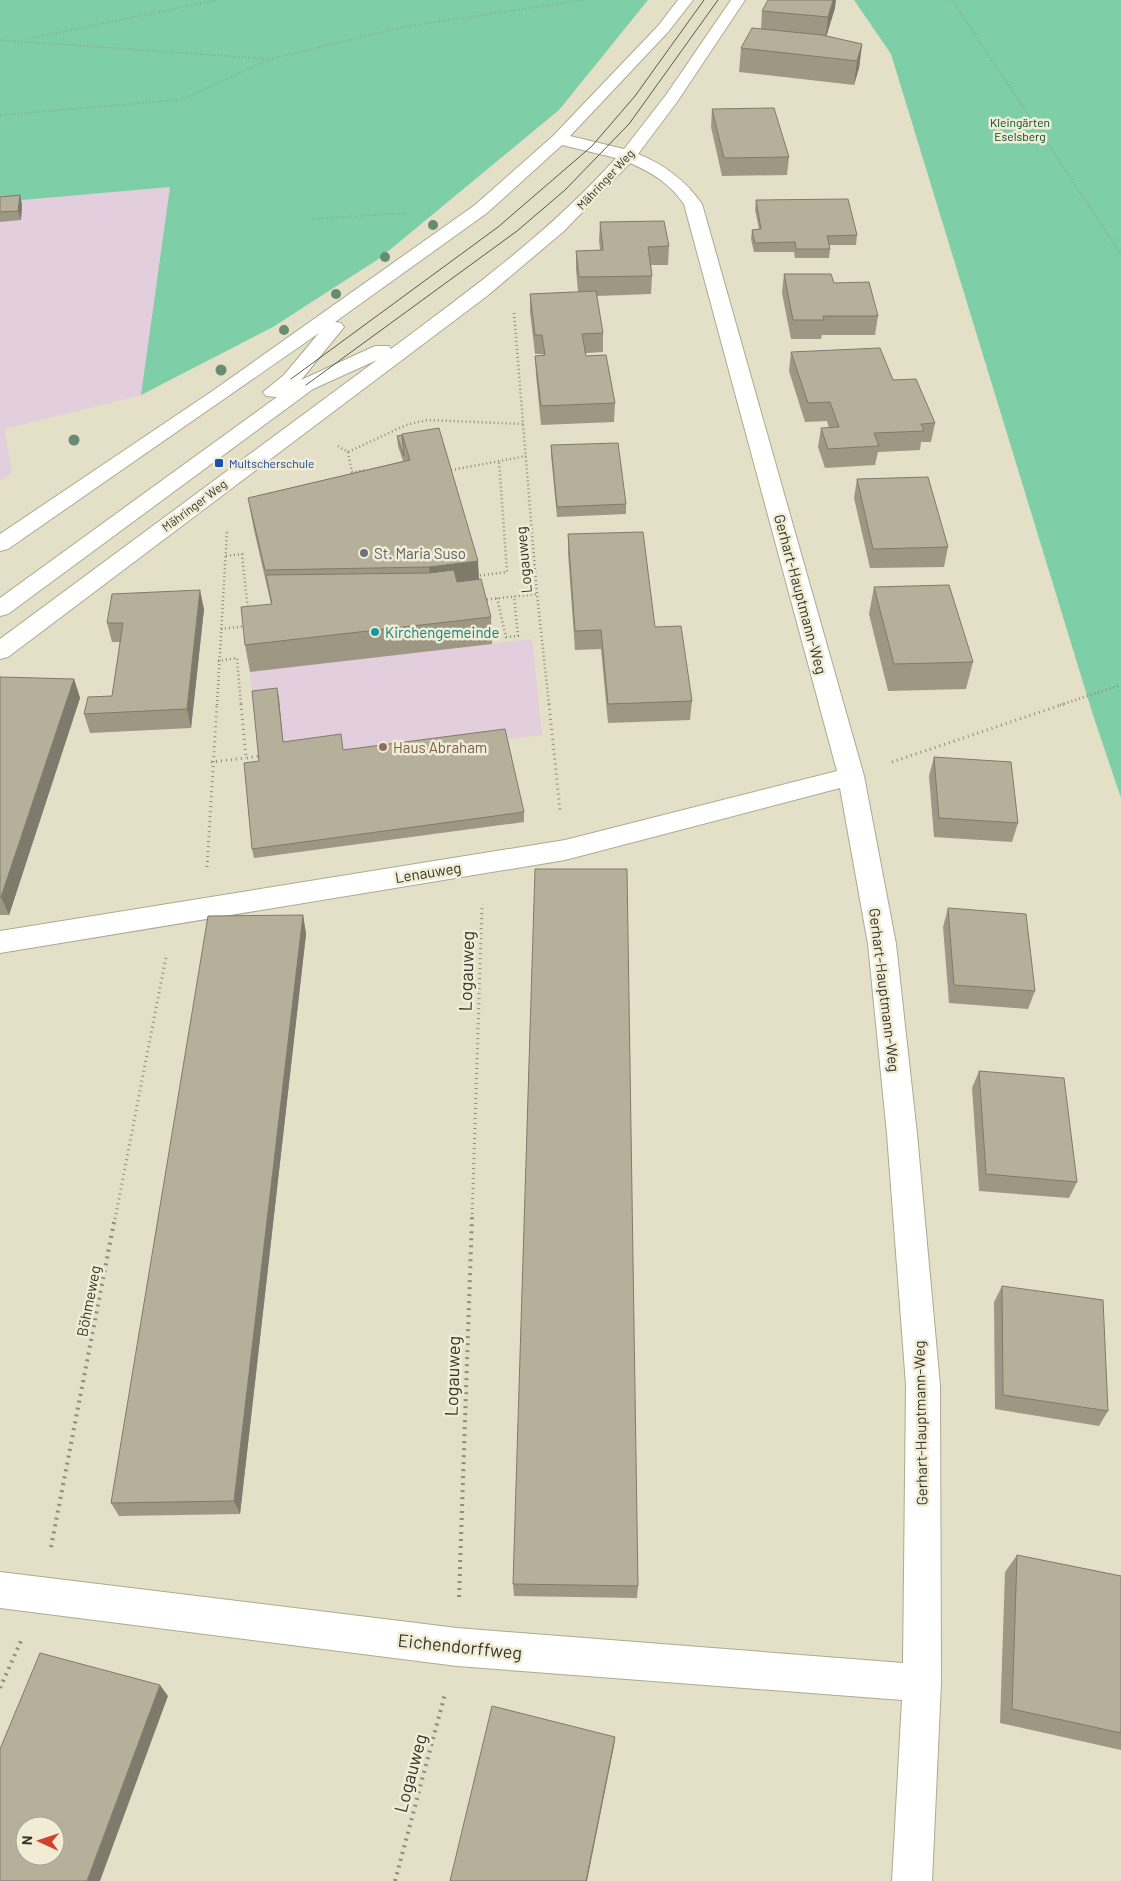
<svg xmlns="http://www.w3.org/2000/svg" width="1121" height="1881" viewBox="0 0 1121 1881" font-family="Barlow,sans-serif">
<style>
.education{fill:#e2cedc}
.green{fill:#7ecfa8}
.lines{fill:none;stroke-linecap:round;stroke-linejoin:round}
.minor-casing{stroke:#aea992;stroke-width:2}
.path-far3{stroke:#918d7c;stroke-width:2;stroke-dasharray:0.5 2.5;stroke-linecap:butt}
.path-far2{stroke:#918d7c;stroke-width:2.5;stroke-dasharray:1 3;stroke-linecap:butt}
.path-far1{stroke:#918d7c;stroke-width:3;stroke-dasharray:1 4;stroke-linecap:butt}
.path{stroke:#918d7c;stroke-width:4;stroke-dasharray:2 5;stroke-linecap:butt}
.minor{fill:#fff;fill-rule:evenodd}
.tram{stroke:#5c5a4d;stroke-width:1}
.tree{fill:#678c73}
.wall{fill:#9d9784}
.shaded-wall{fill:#7f7b6c}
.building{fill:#b6b09a;stroke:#7f7b6c;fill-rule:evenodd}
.transit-dot{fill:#1a4fb4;stroke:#f1ecd4;stroke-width:2}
.worship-dot{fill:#6b7280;stroke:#f1ecd4;stroke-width:2}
.culture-dot{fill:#0f9aa8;stroke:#f1ecd4;stroke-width:2}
.education-dot{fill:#8d6e63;stroke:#f1ecd4;stroke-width:2}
.labels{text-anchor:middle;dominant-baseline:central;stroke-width:5;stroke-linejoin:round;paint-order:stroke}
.far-park-label{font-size:12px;fill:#00492f;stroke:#f1ecd4}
.far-street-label{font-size:12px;fill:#37352c;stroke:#f1ecd4}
.far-transit-label{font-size:12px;fill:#164399;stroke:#f1ecd4;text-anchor:start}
.worship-label{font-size:15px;fill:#5b616d;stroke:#f1ecd4;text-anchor:start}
.street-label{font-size:15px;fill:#37352c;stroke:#f1ecd4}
.culture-label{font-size:15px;fill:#0d838f;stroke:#f1ecd4;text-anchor:start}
.education-label{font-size:15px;fill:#785e54;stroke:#f1ecd4;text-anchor:start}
.near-street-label{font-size:18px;fill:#37352c;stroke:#f1ecd4}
</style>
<rect width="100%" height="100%" fill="#e4dfc7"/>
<g class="education">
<polygon points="170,187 141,395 4,429 12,472 0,481 0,202"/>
<polygon points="532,639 542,735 505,739 524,822 254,858 261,771 250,672"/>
</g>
<g class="green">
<polygon points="0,0 648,0 559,110 380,258 273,327 141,395 170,187 0,202"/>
<polygon points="854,0 1121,0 1121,798 1093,715 891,54"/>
</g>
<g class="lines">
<defs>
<path id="minor" d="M678 0H693L668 32 570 136 624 149 666 95 731 0H745L677 102 638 154C665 165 685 180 702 204L864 776 896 944 917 1134 940 1385 941 1683 932 1881H892L902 1700 457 1666 0 1608V1572L457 1628 903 1663 906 1385 887 1134 868 944 840 788 565 860 0 953V931L565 840 837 771 684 204C670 184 653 173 630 163L564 231 487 296 8 657 0 659V639L377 360 313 389 8 614 0 616V598L277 397 266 396 263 392 284 375 319 333 8 549 0 551V534L211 392 475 205 553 136 658 26ZM562 145 616 158C550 232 470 290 391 349L389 346H375L301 380 344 327 341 323 335 322 487 213Z"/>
</defs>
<use href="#minor" class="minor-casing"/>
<g class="path-far3">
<polyline points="952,0 1121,254"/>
<polyline points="27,39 217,0"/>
<polyline points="0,40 270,59"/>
<polyline points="0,115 181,100 270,59 403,27 584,0"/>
<polyline points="312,219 408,213"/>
</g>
<g class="path-far2">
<polyline points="514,313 537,594 549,705"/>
<polyline points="338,446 348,452 406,425 427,420 524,424"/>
<polyline points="348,452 352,472 365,470"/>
<polyline points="447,471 526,456"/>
<polyline points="226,556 242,554 248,611"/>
<polyline points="476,576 507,572 499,461"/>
<polyline points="497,598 506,637 518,636 514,596"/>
<polyline points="483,600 537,594"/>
<polyline points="221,629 245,626"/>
<polyline points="218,661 237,658 241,705"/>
<polyline points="217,705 227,531"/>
<polyline points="1060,705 1121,685"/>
</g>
<g class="path-far1">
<polyline points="241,704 246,758 260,756"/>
<polyline points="549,704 560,810"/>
<polyline points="211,762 246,758"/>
<polyline points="892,762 1064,704"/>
<polyline points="207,867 217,704"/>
<polyline points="115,1219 166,957"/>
<polyline points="472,1219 482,904"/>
</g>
<g class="path">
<polyline points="51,1547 115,1217"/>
<polyline points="459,1597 472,1217"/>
<polyline points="0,1688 21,1641"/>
<polyline points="395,1881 445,1694"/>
</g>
<use href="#minor" class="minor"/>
<g class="tram">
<polyline points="291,379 498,227 592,146 635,96 704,0"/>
<polyline points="306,385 517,231 565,190 629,124 718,0"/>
</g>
</g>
<g class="tree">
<circle cx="433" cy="225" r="5"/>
<circle cx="385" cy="257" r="5"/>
<circle cx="336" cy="294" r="5"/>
<circle cx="284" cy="330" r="5"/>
<circle cx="221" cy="370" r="5.5"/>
<circle cx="74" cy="440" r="5.5"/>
</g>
<g class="wall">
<polygon points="835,8 826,36 862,44 859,68 854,85 739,72 741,48 761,29 762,11"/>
<polygon points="712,109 789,157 787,175 722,176 711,127"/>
<polygon points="20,195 22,205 21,220 0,222 0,197"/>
<polygon points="756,200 857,235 856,245 829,245 830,249 829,258 795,258 794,252 754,252 751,239 752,230 759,229 755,210"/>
<polygon points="600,222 669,246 668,265 651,265 652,276 651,294 596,296 603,333 603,352 586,353 586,356 615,403 614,422 541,425 536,375 535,356 543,356 543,354 535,354 530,312 530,294 578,292 576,269 576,251 600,250 599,240"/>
<polygon points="784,274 834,283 878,316 875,335 822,335 821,339 791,339 782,293"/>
<polygon points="791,352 893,380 935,423 931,442 921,442 920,450 878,452 875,465 825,468 818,447 821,428 829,428 827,421 805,422 789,371"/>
<polygon points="402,435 479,580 491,617 492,644 250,672 245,645 271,604 254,530 248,498 403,461 398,446 397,436"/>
<polygon points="551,445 626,504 626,514 557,517 551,455"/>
<polygon points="857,479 948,547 944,567 870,568 854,498"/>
<polygon points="568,534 655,627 692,701 690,720 608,723 601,649 575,650 568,553"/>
<polygon points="874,587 973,662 966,689 888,691 869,614"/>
<polygon points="204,609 191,728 90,733 84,714 112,696 120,642 112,642 107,623"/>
<polygon points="0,677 74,679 80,698 9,915 0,915"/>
<polygon points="277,688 283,742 343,750 524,812 524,822 254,858 252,849 259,761"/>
<polygon points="934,757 1018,823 1012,842 934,837 929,776"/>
<polygon points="948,908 1035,991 1028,1009 949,1003 943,927"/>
<polygon points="303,915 306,934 240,1514 119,1516 111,1503"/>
<polygon points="979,1071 1077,1182 1069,1198 979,1191 972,1088"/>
<polygon points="1002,1286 1108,1411 1099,1426 995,1409 994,1302"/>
<polygon points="1017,1555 1121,1576 1121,1750 1000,1723 1005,1572"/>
<polygon points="513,1584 638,1586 637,1598 514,1596"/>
</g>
<g class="shaded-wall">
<polygon points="833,0 836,0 835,8 825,41 828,17"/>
<polygon points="862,44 859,68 854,85 857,61"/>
<polygon points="20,195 22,205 21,220 18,211"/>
<polygon points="478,561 480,593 432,599 429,567"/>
<polygon points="200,590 204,609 191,728 187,709"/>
<polygon points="74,679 80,698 9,915 1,897"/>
<polygon points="277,688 279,698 284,752 283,742"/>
<polygon points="303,915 306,934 240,1514 234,1501"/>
<polygon points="160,1685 168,1696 100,1881 87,1881"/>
<polygon points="615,1737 614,1746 587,1881 586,1881"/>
</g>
<g class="building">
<polygon points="768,0 833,0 828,17 762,11"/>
<polygon points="752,28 822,35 862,44 857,61 741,48"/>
<polygon points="774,108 789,157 724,158 712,109"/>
<polygon points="20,195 18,211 0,212 0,197"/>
<polygon points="848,199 857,235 827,236 830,249 796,249 795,242 755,243 752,230 761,229 756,200"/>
<polygon points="664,221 669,246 648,247 652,276 579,277 576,251 603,250 600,222"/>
<polygon points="784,274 831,274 834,283 869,282 878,316 823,316 824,320 793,320"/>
<polygon points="596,291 603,333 582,334 586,356 606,355 615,403 541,406 535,356 545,355 542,335 535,335 530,294"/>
<polygon points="880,348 893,380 916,379 935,423 921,424 924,431 874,433 879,446 828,449 821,428 839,427 830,402 808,403 791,352"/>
<polygon points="439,428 478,561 429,567 265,570 248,498 410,460 402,434"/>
<polygon points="402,435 404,456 397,436"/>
<polygon points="618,443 626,504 557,507 551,445"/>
<polygon points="928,477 948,547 873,549 857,479"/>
<polygon points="643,532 655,627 681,626 692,701 608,704 601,630 575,631 568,534"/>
<polygon points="454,570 457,582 481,579 491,617 245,645 241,607 272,604 266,575 429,573"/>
<polygon points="949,585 973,662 894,664 874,587"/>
<polygon points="200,590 187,709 84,714 88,697 112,696 123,623 107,623 112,594"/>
<polygon points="0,677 74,679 1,897 0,897"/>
<polygon points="277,688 283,742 341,734 343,750 505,729 524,812 252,849 244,763 259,761 252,691"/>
<polygon points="934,757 1011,762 1018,823 939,818"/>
<polygon points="535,869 627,869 638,1586 513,1584"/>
<polygon points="948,908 1026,914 1035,991 954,985"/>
<polygon points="303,915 234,1501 111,1503 208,916"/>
<polygon points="979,1071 1064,1078 1077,1182 986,1174"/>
<polygon points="1002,1286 1103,1300 1108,1411 1003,1395"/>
<polygon points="1017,1555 1121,1576 1121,1733 1012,1709"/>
<path d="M40 1653 160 1685 87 1881H0V1749ZM25 1826H55V1856H25Z"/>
<polygon points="492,1706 615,1737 586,1881 450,1881"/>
</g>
<rect class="transit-dot" x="214" y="458" width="10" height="10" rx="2.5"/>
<circle class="worship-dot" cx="364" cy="553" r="5"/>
<circle class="culture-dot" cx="375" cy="632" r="5"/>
<circle class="education-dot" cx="383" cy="747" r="5"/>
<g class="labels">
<g class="far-park-label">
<text x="1020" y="122">Kleingärten<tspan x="1020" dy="14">Eselsberg</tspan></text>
</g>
<g class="far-street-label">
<text transform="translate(605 179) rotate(-47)">Mähringer Weg</text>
<text transform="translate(194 505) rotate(-37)">Mähringer Weg</text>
</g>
<g class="far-transit-label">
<text x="229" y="463">Multscherschule</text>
</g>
<g class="worship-label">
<text x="374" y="553">St. Maria Suso</text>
</g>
<g class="street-label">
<text transform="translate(523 560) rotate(-95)">Logauweg</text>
<text transform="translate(801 594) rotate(75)">Gerhart-Hauptmann-Weg</text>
<text transform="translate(428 872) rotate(-9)">Lenauweg</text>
<text transform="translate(885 990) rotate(83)">Gerhart-Hauptmann-Weg</text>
<text transform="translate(88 1301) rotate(-79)">Böhmeweg</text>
<text transform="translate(920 1423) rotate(-91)">Gerhart-Hauptmann-Weg</text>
</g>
<g class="culture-label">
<text x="385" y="632">Kirchengemeinde</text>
</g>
<g class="education-label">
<text x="393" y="747">Haus Abraham</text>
</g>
<g class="near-street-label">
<text transform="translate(466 971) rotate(-88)">Logauweg</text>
<text transform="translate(452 1376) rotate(-88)">Logauweg</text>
<text transform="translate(460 1646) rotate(6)">Eichendorffweg</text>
<text transform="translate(410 1773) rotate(-75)">Logauweg</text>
</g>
</g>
<g transform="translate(40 1841) rotate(273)"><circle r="24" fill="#f1ecd4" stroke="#a7a391"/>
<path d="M0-4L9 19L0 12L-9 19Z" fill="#cf432e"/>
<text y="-8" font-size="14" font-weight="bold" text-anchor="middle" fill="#37352c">N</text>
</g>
</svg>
